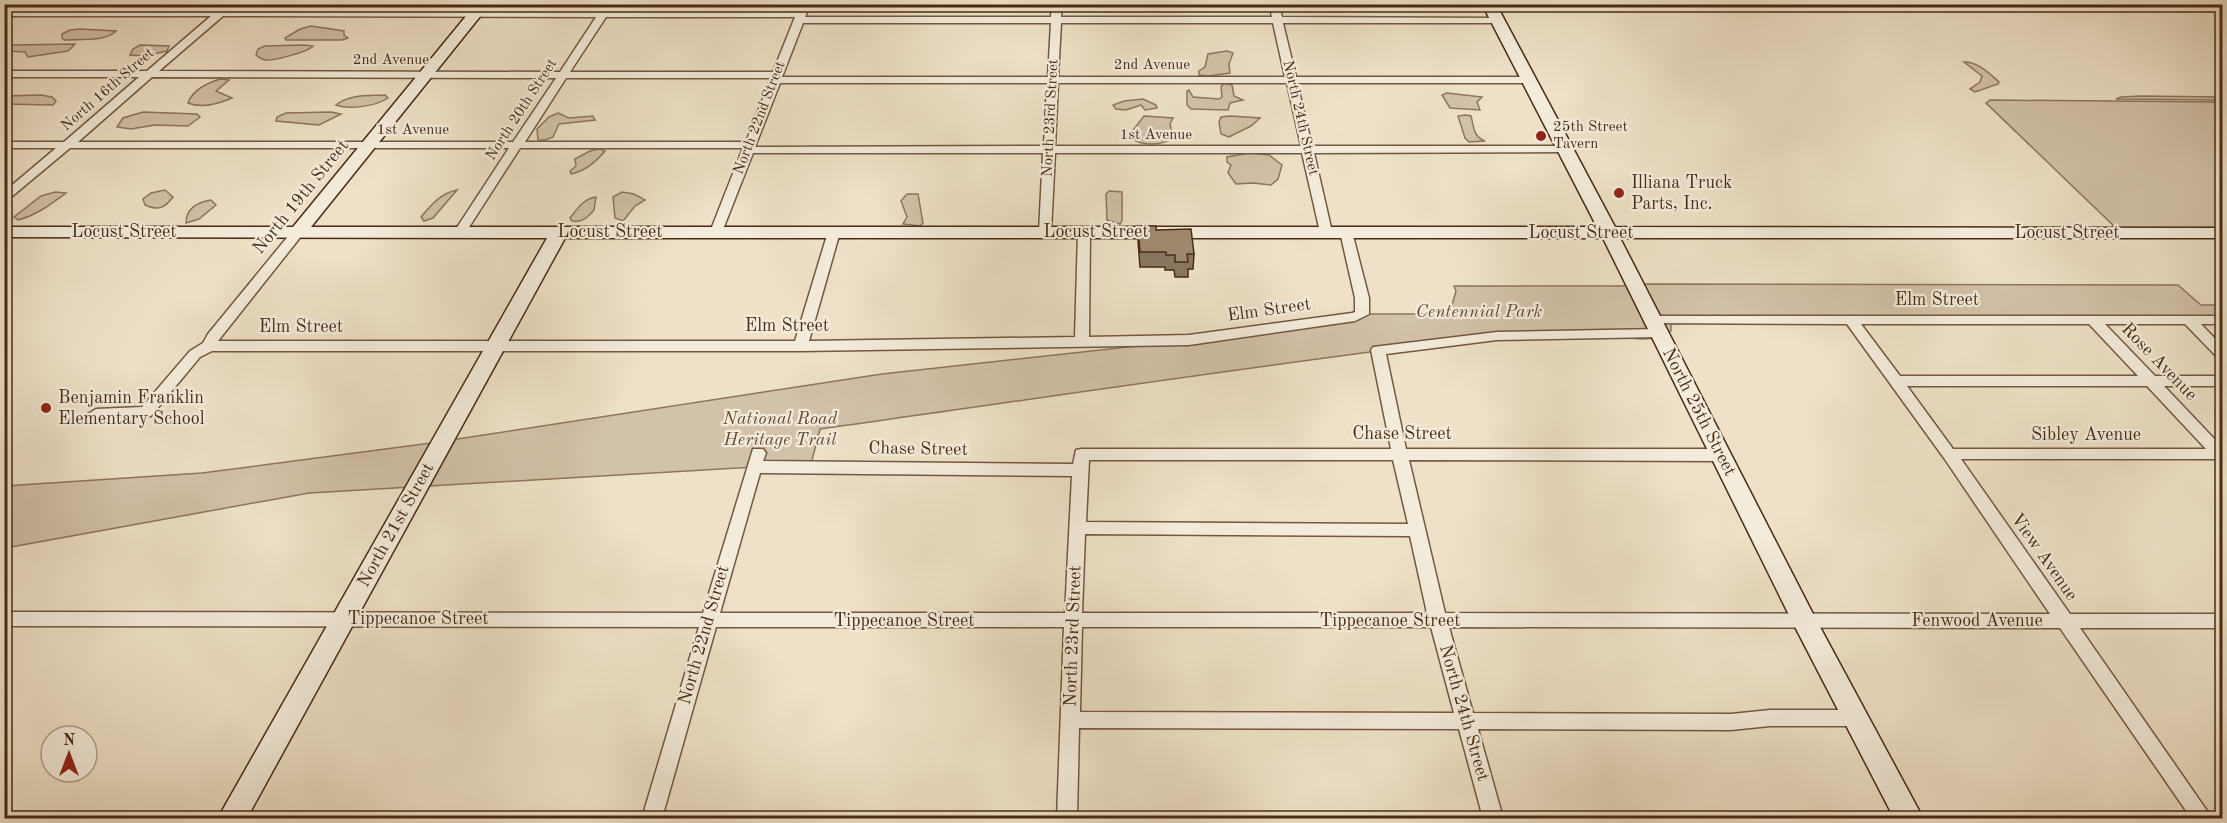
<svg xmlns="http://www.w3.org/2000/svg" width="2227" height="823" viewBox="0 0 2227 823" font-family="'Old Standard TT',serif">
<style>
.green{fill:#d2c2a9;stroke:#8c765e;stroke-width:1.5}
.lines{fill:none;stroke-linecap:round;stroke-linejoin:round}
.street-casing{stroke:#715841;stroke-width:3}
.secondary-casing{stroke:#472b14;stroke-width:3}
.street{fill:#f4ecdb;fill-rule:evenodd}
.secondary{fill:#f4ecdb;fill-rule:evenodd}
.wall{fill:#887761;stroke:#472b14;stroke-width:1.5}
.building{fill:#9e8a71;stroke:#472b14;stroke-width:1.5}
.poi-dot{fill:#8f2418;stroke:#f4ecdb;stroke-width:2}
.labels{text-anchor:middle;dominant-baseline:central;stroke-width:4.5;stroke-linejoin:round;paint-order:stroke}
.far-street-label{font-size:15px;fill:#472b14;stroke:#f4ecdb}
.far-poi-label{font-size:15px;fill:#472b14;stroke:#f4ecdb;text-anchor:start}
.poi-label{font-size:18px;fill:#472b14;stroke:#f4ecdb;text-anchor:start}
.street-label{font-size:18px;fill:#472b14;stroke:#f4ecdb}
.park-label{font-size:18px;font-style:italic;fill:#634932;stroke:#f4ecdb}
</style>
<rect width="100%" height="100%" fill="#eee1c7"/>
<filter id="stains"><feTurbulence type="fractalNoise" baseFrequency=".00333" numOctaves="4"/><feColorMatrix values="0 0 0 0 .2 0 0 0 0 .09 0 0 0 0 .02 0 0 0 .5 -.17"/></filter>
<radialGradient id="worn" r=".72"><stop offset=".6" stop-color="#630" stop-opacity="0"/><stop offset="1" stop-color="#630" stop-opacity=".3"/></radialGradient>
<g class="green">
<polygon points="311,26 344,31 344,35 348,38 342,40 286,40 285,38 300,29"/>
<path d="M80 29 116 31C106 42 79 39 64 40L62 38V34L70 30Z"/>
<polygon points="75,44 68,51 28,57 25,52 5,51 5,46 11,45"/>
<polygon points="140,45 169,46 167,51 143,56 130,55 133,49"/>
<path d="M304 45 313 46C308 52 273 61 265 60 261 59 259 58 256 55L258 49 265 46Z"/>
<polygon points="1227,51 1233,53 1229,64 1230,73 1208,76 1199,75 1199,71 1205,67 1208,54"/>
<path d="M1964 62C1978 62 1988 72 1999 82L1998 84 1975 92 1970 89 1980 82 1982 76Z"/>
<path d="M221 79 229 80 216 91 232 98C218 104 202 109 188 103 192 90 209 82 221 79Z"/>
<polygon points="1224,83 1232,85 1234,96 1243,100 1230,103 1228,110 1191,109 1187,105 1187,91 1189,90 1193,97 1219,99 1222,97 1221,87"/>
<polygon points="1447,93 1482,97 1477,102 1480,110 1450,108 1442,95"/>
<polygon points="41,95 52,97 56,101 53,105 5,104 5,96"/>
<path d="M385 95 388 98C376 106 350 110 336 105 349 94 369 96 385 95Z"/>
<polygon points="2140,96 2222,97 2222,100 2116,99 2121,97"/>
<polygon points="1143,99 1156,105 1157,108 1145,110 1141,105 1126,110 1116,109 1113,105 1124,101"/>
<polygon points="1990,100 2222,102 2222,228 2116,228 1986,103"/>
<polygon points="143,112 197,114 200,117 188,126 155,125 131,129 117,127 123,118"/>
<polygon points="331,112 341,114 319,125 276,121 277,117 286,113"/>
<polygon points="558,113 569,118 593,116 595,120 559,124 553,137 545,140 538,140 537,129 549,117"/>
<path d="M1465 115 1471 116C1474 127 1473 136 1485 141L1469 142 1465 138 1458 116Z"/>
<path d="M1144 116 1173 118 1170 124 1173 138C1162 146 1141 146 1131 138L1133 130Z"/>
<polygon points="1230,116 1260,118 1251,126 1229,137 1221,134 1219,122 1221,117"/>
<path d="M599 149 605 151C596 162 585 171 571 174L570 171 576 166 575 159 590 151Z"/>
<polygon points="1250,153 1269,155 1282,165 1278,179 1271,185 1253,183 1236,184 1228,173 1231,165 1227,162 1227,157"/>
<path d="M165 190 173 197C165 208 158 211 145 205L143 199 151 193Z"/>
<path d="M457 190 433 218 424 221 421 217C431 205 441 193 457 190Z"/>
<polygon points="1109,191 1122,192 1122,221 1120,224 1107,220 1106,194"/>
<path d="M55 192 66 193C51 204 37 215 18 220L14 217 41 196Z"/>
<polygon points="622,192 634,194 645,200 635,206 623,221 615,218 613,197"/>
<polygon points="907,194 918,194 923,223 920,226 903,224 907,217 901,201"/>
<path d="M596 197 594 210C588 217 582 223 572 221L570 218C578 208 583 199 596 197Z"/>
<path d="M211 200 216 205 199 219 186 223C186 208 199 202 211 200Z"/>
<path d="M1642 284 2178 285 2201 305H2222V320H1748L1671 324V331C1650 347 1616 334 1592 333 1558 331 1521 334 1488 337 1265 364 1042 398 820 429L810 468 755 467 309 493 5 548V486L202 473 431 443 882 374 1210 338 1362 314H1439L1452 305 1456 291 1454 286H1622Z"/>
</g>
<g class="lines">
<defs>
<g id="street">
<path d="M1052 4H1062L1061 17H1272L1269 4H1279L1282 17 1501 18V22L1497 23H1283L1296 77H1529L1534 80 1529 83H1297L1312 146H1565L1571 149 1565 152 1314 153 1332 232 1326 236 1320 232 1302 153H1055L1051 232 1045 236 1039 232 1043 153H753L722 232 716 236 710 232 743 148H520L464 235 460 236 454 232 509 148H70L4 203V192L56 148H4V142H64L139 77H4V71H147L211 16H4V10H218L223 8 227 10 600 11 606 6 609 7 610 11H798L802 9 807 12 805 17H1051ZM223 16 596 17 560 72 159 71ZM606 17H795L773 72H570ZM803 23H1051L1048 77H782ZM1061 23H1273L1285 77H1058ZM152 77 556 78 513 142H78ZM566 78H771L746 142H525ZM780 83H1047L1044 146 755 147ZM1058 83H1287L1301 146H1055Z"/>
<polygon points="298,228 304,232 302,235 218,341 795,341 828,232 834,228 840,232 809,341 1075,337 1078,232 1084,228 1090,232 1089,337 1189,335 1352,313 1355,312 1355,298 1340,232 1346,228 1352,232 1369,298 1369,314 1355,321 1189,345 801,351 212,351 200,357 151,416 91,418 88,414 96,409 142,407 190,351 203,343 208,334 294,229"/>
<path d="M1652 316H2222V324H2201L2222 346V359L2217 357 2185 324H2105L2155 376H2222V386H2164L2222 447V461L2216 459H1961L2070 614H2222V628H2080L2212 818H2191L2060 628 1449 627 1473 713 1731 714 1770 710H1856L1863 712 1865 718 1863 724 1856 726H1770L1731 730 1478 729 1503 818H1483L1459 729 1079 728 1077 818H1057L1064 627H716L662 818H642L699 627 4 626V612L703 613 753 449H763L766 453 763 461 1073 464 1076 450 1081 449H1391L1371 350 1373 347 1497 332 1659 329 1666 333 1659 337 1497 340 1386 354 1406 449H1722L1728 451 1730 455 1728 459 1722 461 1409 460 1445 613 2050 614 1944 458 1847 324 1647 323 1645 320ZM1861 324H2089L2138 376H1900ZM1907 386H2147L2206 449H1953ZM1089 460H1393L1408 524 1086 522ZM760 473 1072 476 1065 613H720ZM1085 534 1410 536 1427 613H1082ZM1082 627H1431L1454 713 1080 712Z"/>
</g>
<polygon id="secondary" points="476,4 490,4 311,227 1597,227 1482,4 1496,4 1615,227 2222,228 2222,238 1620,238 1813,614 1923,818 1894,818 1792,621 1603,238 565,238 247,818 218,818 547,238 4,237 4,227 293,227"/>
</defs>
<use href="#street" class="street-casing"/>
<use href="#secondary" class="secondary-casing"/>
<use href="#street" class="street"/>
<use href="#secondary" class="secondary"/>
</g>
<polygon class="wall" points="1138,226 1194,254 1193,269 1188,269 1188,277 1175,277 1174,270 1165,270 1165,267 1140,267 1138,241"/>
<polygon class="building" points="1138,226 1156,226 1156,230 1191,229 1194,254 1187,254 1188,262 1175,262 1175,255 1166,255 1166,252 1140,252"/>
<g class="poi-dot">
<circle cx="1541" cy="136" r="6"/>
<circle cx="1619" cy="193" r="6"/>
<circle cx="46" cy="408" r="6"/>
</g>
<g class="labels">
<g class="far-street-label">
<text x="391" y="60">2nd Avenue</text>
<text x="1152" y="65">2nd Avenue</text>
<text transform="translate(108 90) rotate(-41)">North 16th Street</text>
<text transform="translate(522 110) rotate(-57)">North 20th Street</text>
<text transform="translate(760 118) rotate(-69)">North 22nd Street</text>
<text transform="translate(1051 118) rotate(-87)">North 23rd Street</text>
<text transform="translate(1300 118) rotate(77)">North 24th Street</text>
<text x="413" y="130">1st Avenue</text>
<text x="1156" y="135">1st Avenue</text>
</g>
<g class="far-poi-label">
<text x="1553" y="127">25th Street<tspan x="1553" dy="17">Tavern</tspan></text>
</g>
<g class="poi-label">
<text x="1631" y="183">Illiana Truck<tspan x="1631" dy="21">Parts, Inc.</tspan></text>
<text x="58" y="398">Benjamin Franklin<tspan x="58" dy="21">Elementary School</tspan></text>
</g>
<g class="street-label">
<text transform="translate(301 197) rotate(-51)">North 19th Street</text>
<text x="124" y="232">Locust Street</text>
<text x="610" y="232">Locust Street</text>
<text x="1096" y="232">Locust Street</text>
<text x="1581" y="233">Locust Street</text>
<text x="2067" y="233">Locust Street</text>
<text x="1937" y="300">Elm Street</text>
<text transform="translate(1269 310) rotate(-8)">Elm Street</text>
<text x="787" y="326">Elm Street</text>
<text x="301" y="327">Elm Street</text>
<text transform="translate(2159 362) rotate(46)">Rose Avenue</text>
<text transform="translate(1699 412) rotate(63)">North 25th Street</text>
<text x="1402" y="434">Chase Street</text>
<text x="2086" y="435">Sibley Avenue</text>
<text transform="translate(918 449) rotate(1)">Chase Street</text>
<text transform="translate(396 525) rotate(-61)">North 21st Street</text>
<text transform="translate(2044 557) rotate(55)">View Avenue</text>
<text x="418" y="619">Tippecanoe Street</text>
<text x="904" y="621">Tippecanoe Street</text>
<text x="1390" y="621">Tippecanoe Street</text>
<text x="1977" y="621">Fenwood Avenue</text>
<text transform="translate(704 635) rotate(-74)">North 22nd Street</text>
<text transform="translate(1073 636) rotate(-88)">North 23rd Street</text>
<text transform="translate(1464 713) rotate(74)">North 24th Street</text>
</g>
<g class="park-label">
<text x="1479" y="312">Centennial Park</text>
<text x="780" y="419">National Road<tspan x="780" dy="21">Heritage Trail</tspan></text>
</g>
</g>
<rect width="2227" height="823" fill="none" stroke="#eee1c7" stroke-width="24"/>
<rect x="6" y="6" width="2215" height="811" fill="none" stroke="#472b14" stroke-width="3"/>
<rect x="12" y="12" width="2203" height="799" fill="none" stroke="#472b14" stroke-width="1.5"/>
<g transform="translate(69 754)"><circle r="28" fill="#f4ecdb" stroke="#af9f8b" stroke-width="1.5"/>
<path d="M0-4.5L10 22L0 15L-10 22Z" fill="#8f2418"/>
<text y="-9" font-size="16" font-weight="bold" text-anchor="middle" fill="#472b14">N</text>
</g>
<rect width="100%" height="100%" filter="url(#stains)"/>
<rect width="100%" height="100%" fill="url(#worn)"/>
</svg>
